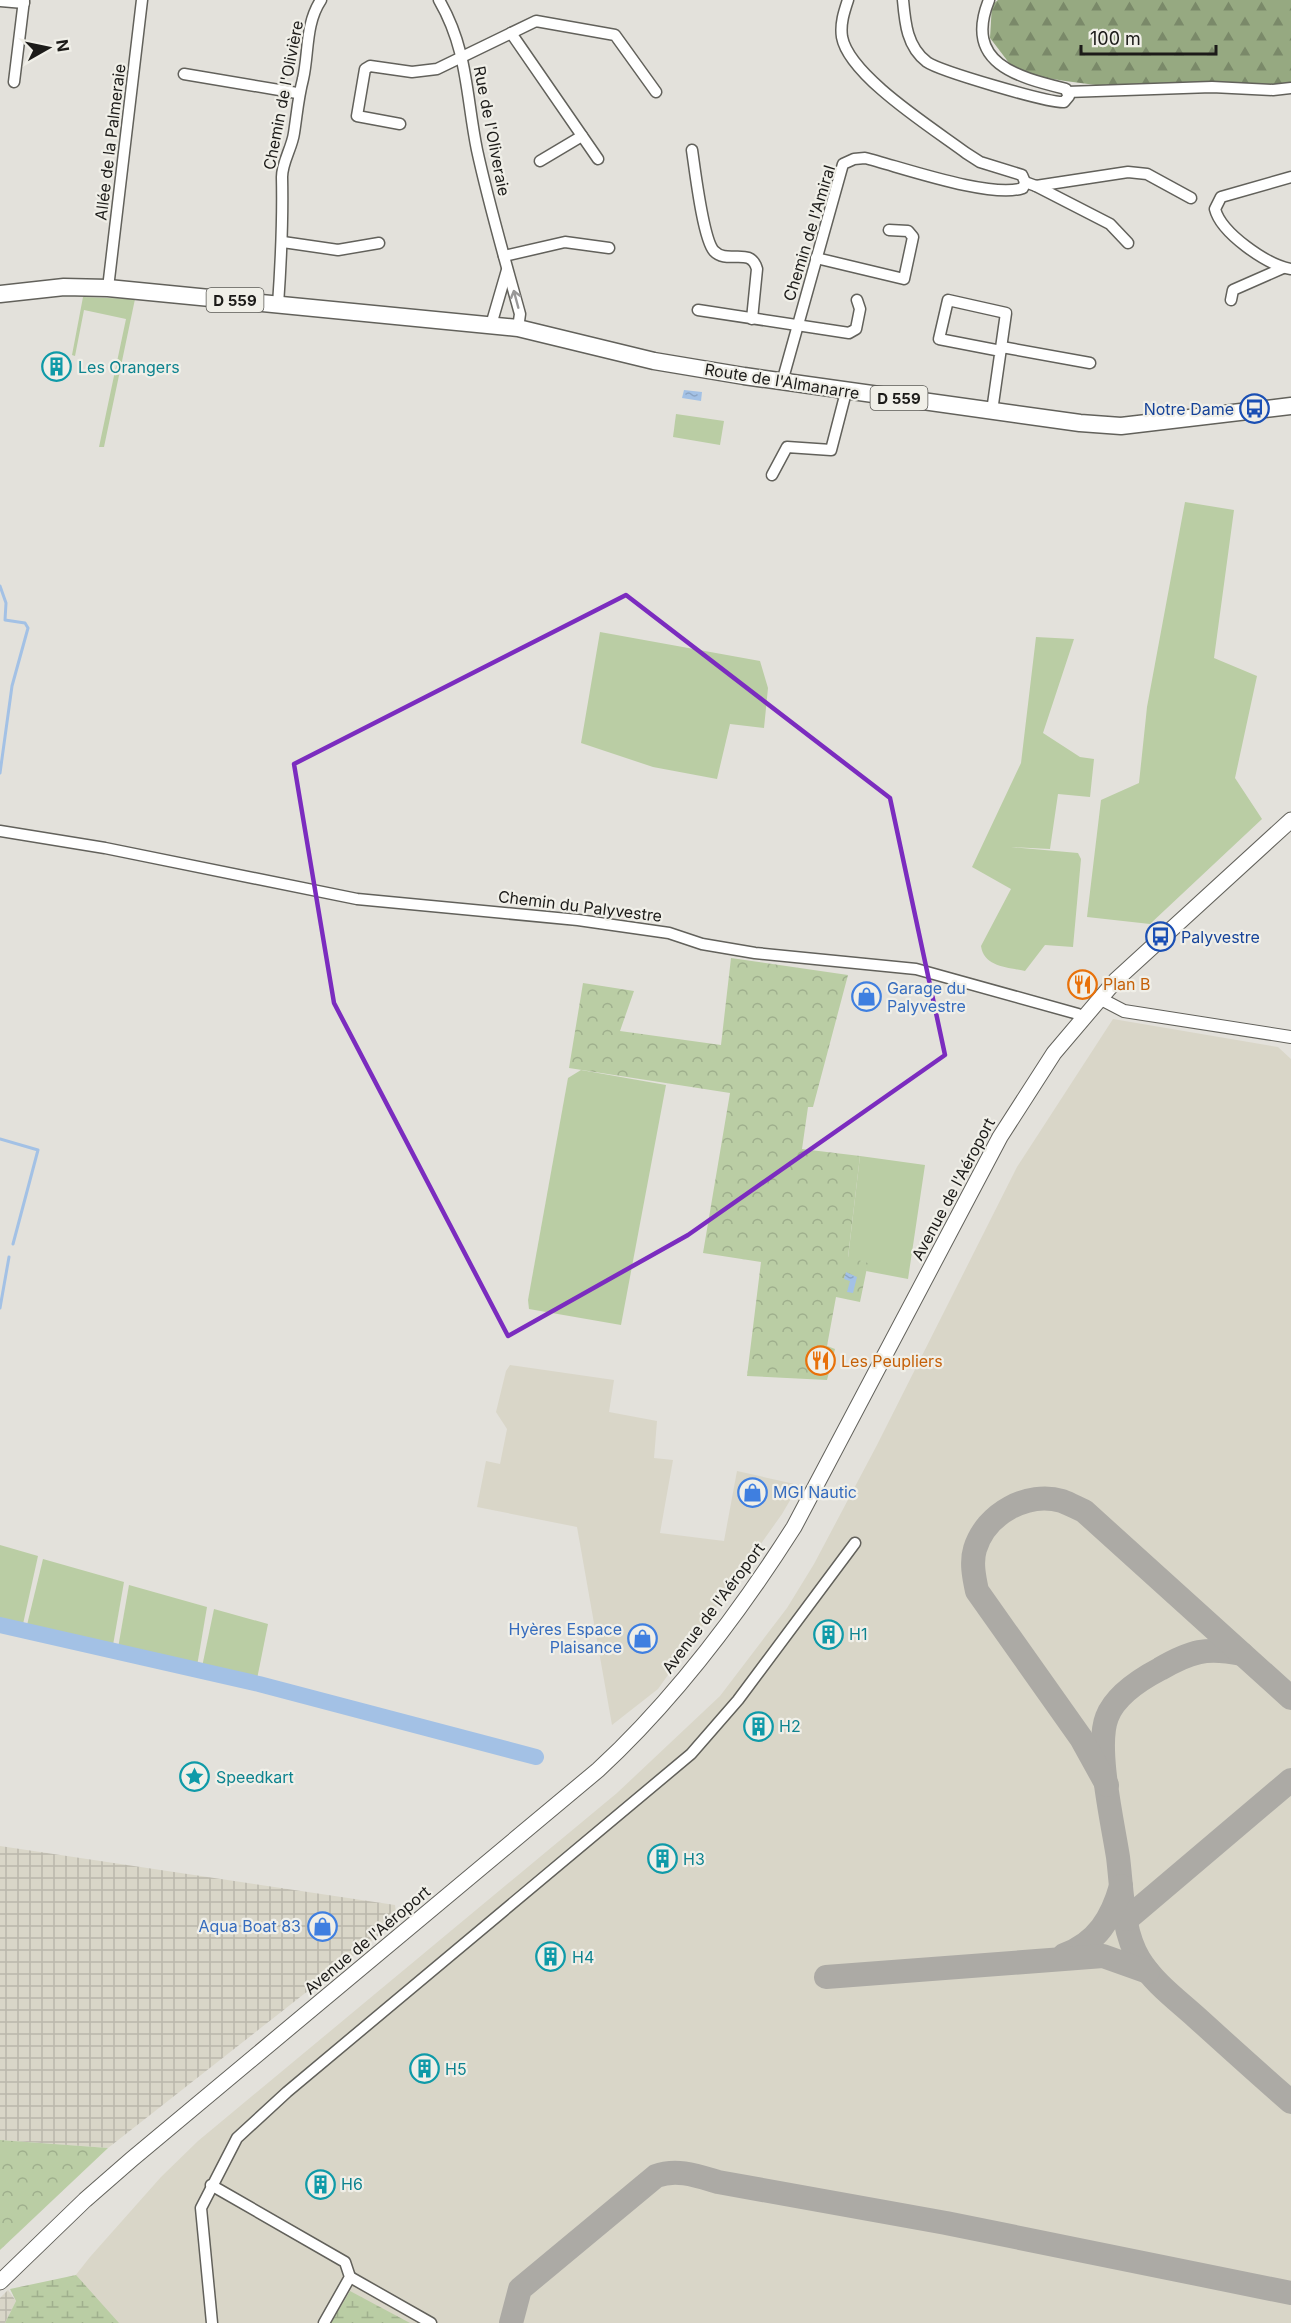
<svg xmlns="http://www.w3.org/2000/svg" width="1291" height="2323" viewBox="0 0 1291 2323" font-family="Inter,sans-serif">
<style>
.built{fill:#d9d6c8}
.industrial{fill:url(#industrial-grid)}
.green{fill:#bacda4}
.forest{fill:url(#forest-firs)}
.wetland{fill:url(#wetland-marsh)}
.park{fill:url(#park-crowns)}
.water{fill:url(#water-ripples)}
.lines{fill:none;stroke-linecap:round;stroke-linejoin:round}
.stream{stroke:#a3c1e5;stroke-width:3}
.river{stroke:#a3c1e5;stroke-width:16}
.taxiway{stroke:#acaaa5;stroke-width:24}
.minor-casing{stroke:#62615b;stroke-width:13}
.tertiary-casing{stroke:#62615b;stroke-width:14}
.secondary-casing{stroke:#62615b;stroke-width:17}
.primary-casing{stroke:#62615b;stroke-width:19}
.minor{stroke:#fff;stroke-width:10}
.tertiary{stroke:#fff;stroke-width:12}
.secondary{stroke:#fff;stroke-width:15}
.primary{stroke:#fff;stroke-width:16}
.oneway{stroke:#999898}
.marked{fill:none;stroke:#7b2cbf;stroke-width:4.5;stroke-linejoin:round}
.labels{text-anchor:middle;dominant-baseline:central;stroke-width:4.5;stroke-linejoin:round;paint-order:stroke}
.shield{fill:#f0efe8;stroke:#5c5b57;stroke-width:1.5}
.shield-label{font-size:15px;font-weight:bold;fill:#1c1b19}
.street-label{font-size:16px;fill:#1c1b19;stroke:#f0efe8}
.culture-label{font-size:16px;fill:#0d838f;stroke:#f0efe8;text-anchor:start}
.transit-label{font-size:16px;fill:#164399;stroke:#f0efe8;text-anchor:end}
.food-label{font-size:16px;fill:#c56008;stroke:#f0efe8;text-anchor:start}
.shop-label{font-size:16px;fill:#366cbe;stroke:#f0efe8;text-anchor:start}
</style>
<defs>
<pattern id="industrial-grid" width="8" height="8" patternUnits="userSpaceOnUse" patternTransform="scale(1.5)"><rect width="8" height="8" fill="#d9d6c8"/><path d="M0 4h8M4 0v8" fill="none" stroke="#bab7ab"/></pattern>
<pattern id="forest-firs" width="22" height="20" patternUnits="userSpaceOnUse" patternTransform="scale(1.5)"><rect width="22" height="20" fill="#96a981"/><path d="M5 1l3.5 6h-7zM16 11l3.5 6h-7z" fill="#7a8969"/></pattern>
<pattern id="wetland-marsh" width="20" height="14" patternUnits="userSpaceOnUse" patternTransform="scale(1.5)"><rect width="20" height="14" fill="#bacda4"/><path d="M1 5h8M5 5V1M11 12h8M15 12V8" fill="none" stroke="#9faf8d"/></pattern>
<pattern id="park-crowns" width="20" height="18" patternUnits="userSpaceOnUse" patternTransform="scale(1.5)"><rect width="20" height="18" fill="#bacda4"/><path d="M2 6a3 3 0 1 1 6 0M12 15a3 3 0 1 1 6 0" fill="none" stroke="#9faf8d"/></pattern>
<pattern id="water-ripples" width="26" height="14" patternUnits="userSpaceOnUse" patternTransform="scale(1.5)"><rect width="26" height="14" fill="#a3c1e5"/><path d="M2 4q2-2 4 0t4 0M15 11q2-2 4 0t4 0" fill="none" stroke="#8ca5c4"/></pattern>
</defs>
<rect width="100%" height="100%" fill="#e3e1db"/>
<g class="built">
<polygon points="1113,1019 1278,1047 1291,1059 1291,2323 38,2323 90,2257 161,2177 198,2141 617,1793 720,1696 787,1608 814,1564 877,1445 1017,1167"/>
<polygon points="510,1365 614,1380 609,1412 657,1421 654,1458 673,1460 660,1533 724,1541 737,1471 799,1485 782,1514 658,1689 612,1725 577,1527 477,1507 486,1461 500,1464 507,1429 496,1412 506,1371"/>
</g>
<g class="industrial">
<polygon points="0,1846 395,1905 397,1921 108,2148 0,2140"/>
<polygon points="8,2290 16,2301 5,2323 0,2323 0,2298"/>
</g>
<g class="green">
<polygon points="83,297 135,299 104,447 99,447 126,319 84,310 75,356 72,355"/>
<polygon points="676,414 724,421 720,445 673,437"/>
<polygon points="1185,502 1234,510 1214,658 1257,676 1235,778 1262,819 1150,924 1087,917 1101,800 1139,783 1147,707"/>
<polygon points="600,632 760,661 768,688 764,728 730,724 717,779 653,767 581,743"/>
<path d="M1036 637 1074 639 1043 733 1080 757 1094 759 1090 797 1058 794 1050 849 1011 847 1078 853 1081 859 1073 947 1045 945 1025 971C1007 967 984 967 981 946L1011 889 972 867 1021 763Z"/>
<polygon points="581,1070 666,1085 621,1325 529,1309 528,1300 568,1078"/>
<polygon points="860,1156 925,1165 908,1279 866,1271 867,1263 848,1258"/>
<polygon points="0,1545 38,1556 23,1624 0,1618"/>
<polygon points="43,1559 124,1582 113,1645 27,1625"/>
<polygon points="129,1585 207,1607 197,1666 118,1648"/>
<polygon points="214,1609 268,1624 257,1679 202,1667"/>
</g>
<path class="forest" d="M998 0H1291V89C1199 92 1107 92 1016 72L990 38 992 5Z"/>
<g class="wetland">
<polygon points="76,2275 119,2323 5,2323 16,2301 10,2289"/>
<polygon points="350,2291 410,2323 331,2323"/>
</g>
<g class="park">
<polygon points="731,958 848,975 813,1107 808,1107 802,1149 860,1156 848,1257 868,1263 860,1302 836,1297 827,1346 835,1349 827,1380 747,1376 761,1262 703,1253 730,1093 569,1068 583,983 634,991 620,1031 721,1045"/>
<polygon points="0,2140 108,2148 0,2250"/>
</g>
<g class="water">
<polygon points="684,390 702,392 701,401 682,398"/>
<polygon points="846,1272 857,1277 853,1293 847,1292 850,1281 844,1279"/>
</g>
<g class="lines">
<g class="stream">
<polyline points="0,586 6,603 5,620 25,623 28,628 12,686 0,773"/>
<polyline points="0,1139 38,1150 13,1244"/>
<polyline points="0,1308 9,1257"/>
</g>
<polyline class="river" points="0,1625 259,1684 536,1757"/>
<g class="taxiway">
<path d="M1242 1654C1206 1647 1191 1651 1160 1669 1141 1679 1115 1696 1107 1717 1095 1747 1113 1824 1118 1857 1122 1889 1122 1931 1139 1959 1153 1982 1176 1999 1196 2017 1228 2046 1259 2074 1291 2102"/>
<path d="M1107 1785 1081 1738 977 1591C974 1577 971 1562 975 1549 986 1513 1028 1491 1062 1501 1070 1504 1077 1508 1084 1511L1291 1698"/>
<polyline points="1127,1919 1291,1780"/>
<path d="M1064 1955C1097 1943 1112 1918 1121 1886"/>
<polyline points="826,1977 1103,1956 1148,1972"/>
<path d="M511 2323 520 2289 656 2176C677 2168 698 2176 718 2182L946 2223 1291 2293"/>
</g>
<defs>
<g id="minor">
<path d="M439 0C468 50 466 96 477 150 489 205 505 260 520 314L518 328"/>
<path d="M903 0C905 23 907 47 927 62 940 71 1048 103 1064 102L1069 96 1066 89C1018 77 963 64 989 0"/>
<polyline points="0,1 24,3"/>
<polyline points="511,33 598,159"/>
<polyline points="184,74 297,93"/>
<polyline points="14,82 24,0"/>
<polyline points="1067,92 1212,87 1273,90 1291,88"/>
<polyline points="400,124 357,116 365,69 370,66 412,72 437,69 536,21 615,35 656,92"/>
<path d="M692 150C695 170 703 239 714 251 727 265 751 246 757 269L752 319"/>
<polyline points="540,161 582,136"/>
<path d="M1291 177 1221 197 1215 209C1221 233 1267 265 1291 269"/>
<polyline points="1025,182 1036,186 1128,172 1147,174 1191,198"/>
<polyline points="1036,186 1110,224 1128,243"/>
<polyline points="283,242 338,250 379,243"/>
<polyline points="504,256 565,242 609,248"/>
<polyline points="816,258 904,279 913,237 908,231 889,230"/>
<polyline points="108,288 142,0"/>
<polyline points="1231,300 1233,290 1283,268"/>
<path d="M278 305C281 262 283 220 282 177 282 162 292 148 294 133 297 114 298 98 303 79 309 53 305 24 321 0"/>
<polyline points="698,310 849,333 856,329 860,309 857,300"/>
<polyline points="491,325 507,270"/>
<polyline points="1002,347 1090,363"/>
<path d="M782 382 843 164 854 159 865 158C901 167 991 199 1023 188L1025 182 1022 175 980 162 966 153C934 129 849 76 842 37 840 24 844 12 848 0"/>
<polyline points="992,411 1006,313 948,300 939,339 1001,351"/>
<polyline points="772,475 787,447 831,450 846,392"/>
<polyline points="0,831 105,848 357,899 578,920 669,933 702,944 755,953 916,969 1078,1014 1082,1018"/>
<polyline points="211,2185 345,2262 350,2277 324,2323"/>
<polyline points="350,2277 431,2323"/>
<polyline points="212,2323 201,2208 237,2138 287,2092 691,1754 738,1700 855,1543"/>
</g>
<polyline id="tertiary" points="1099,998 1124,1011 1291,1037"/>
<path id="secondary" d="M0 2282 85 2200 132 2159 598 1770C675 1699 738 1615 794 1527L1000 1137 1054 1053 1116 980 1291 820"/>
<polyline id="primary" points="0,294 64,287 108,288 518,328 654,361 744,376 1080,423 1121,426 1291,406"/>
</defs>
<use href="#minor" class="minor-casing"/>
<use href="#tertiary" class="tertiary-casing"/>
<use href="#secondary" class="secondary-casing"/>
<use href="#primary" class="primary-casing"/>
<use href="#minor" class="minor"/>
<use href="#tertiary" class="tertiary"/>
<use href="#secondary" class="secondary"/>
<use href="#primary" class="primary"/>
</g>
<defs><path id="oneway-shaft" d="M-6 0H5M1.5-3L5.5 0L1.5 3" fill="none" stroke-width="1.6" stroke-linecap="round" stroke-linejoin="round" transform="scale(1.5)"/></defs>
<use class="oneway" href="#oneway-shaft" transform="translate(516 299) rotate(-105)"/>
<path class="marked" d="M626 595 890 798 945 1055 688 1235 508 1336 334 1003 294 764Z"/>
<defs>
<symbol id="building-ring" viewBox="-11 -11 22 22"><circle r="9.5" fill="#f0efe8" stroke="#0f9aa8" stroke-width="1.5"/><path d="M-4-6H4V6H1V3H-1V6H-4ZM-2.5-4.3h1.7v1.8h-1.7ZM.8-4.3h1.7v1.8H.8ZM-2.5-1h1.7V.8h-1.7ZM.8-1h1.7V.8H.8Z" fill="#0f9aa8"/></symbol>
<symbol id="bus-ring" viewBox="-11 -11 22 22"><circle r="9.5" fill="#f0efe8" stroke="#1a4fb4" stroke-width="1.5"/><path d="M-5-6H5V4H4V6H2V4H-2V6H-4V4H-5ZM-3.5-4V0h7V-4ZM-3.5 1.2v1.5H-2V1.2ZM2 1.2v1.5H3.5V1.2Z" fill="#1a4fb4"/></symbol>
<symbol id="restaurant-ring" viewBox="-11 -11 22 22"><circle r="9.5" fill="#f0efe8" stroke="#e8710a" stroke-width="1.5"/><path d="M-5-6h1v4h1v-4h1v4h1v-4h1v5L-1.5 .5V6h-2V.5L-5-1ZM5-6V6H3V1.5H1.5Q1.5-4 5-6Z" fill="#e8710a"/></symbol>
<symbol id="shop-ring" viewBox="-11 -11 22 22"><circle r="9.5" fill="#f0efe8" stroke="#3f7fe0" stroke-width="1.5"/><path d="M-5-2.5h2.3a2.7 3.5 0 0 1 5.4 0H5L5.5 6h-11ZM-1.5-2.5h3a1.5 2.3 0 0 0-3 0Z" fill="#3f7fe0"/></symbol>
<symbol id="sight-ring" viewBox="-11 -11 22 22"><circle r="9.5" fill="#f0efe8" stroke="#0f9aa8" stroke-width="1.5"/><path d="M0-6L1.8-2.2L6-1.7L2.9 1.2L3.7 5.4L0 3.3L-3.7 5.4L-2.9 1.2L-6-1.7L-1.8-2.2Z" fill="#0f9aa8"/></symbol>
</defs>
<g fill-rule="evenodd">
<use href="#building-ring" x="40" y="350" width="33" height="33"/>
<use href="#bus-ring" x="1238" y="392" width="33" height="33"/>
<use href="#bus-ring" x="1144" y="920" width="33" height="33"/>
<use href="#restaurant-ring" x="1066" y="968" width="33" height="33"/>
<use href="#shop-ring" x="850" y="980" width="33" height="33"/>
<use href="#restaurant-ring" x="804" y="1344" width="33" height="33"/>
<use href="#shop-ring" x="736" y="1476" width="33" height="33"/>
<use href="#building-ring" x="812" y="1618" width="33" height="33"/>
<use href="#shop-ring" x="626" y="1622" width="33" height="33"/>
<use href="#building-ring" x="742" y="1710" width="33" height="33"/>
<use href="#sight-ring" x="178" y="1760" width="33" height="33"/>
<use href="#building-ring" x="646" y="1842" width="33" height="33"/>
<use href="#shop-ring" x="306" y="1910" width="33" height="33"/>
<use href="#building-ring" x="534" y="1940" width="33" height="33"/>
<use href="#building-ring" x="408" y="2052" width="33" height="33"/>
<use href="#building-ring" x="304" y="2168" width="33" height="33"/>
</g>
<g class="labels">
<g class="shield">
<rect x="206.5" y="288" width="57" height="24" rx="4.5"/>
<rect x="870.5" y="386" width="57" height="24" rx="4.5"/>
</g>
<g class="shield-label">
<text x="235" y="300">D 559</text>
<text x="899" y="398">D 559</text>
</g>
<g class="street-label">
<text transform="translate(283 95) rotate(-79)">Chemin de l'Olivière</text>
<text transform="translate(492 131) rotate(79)">Rue de l'Oliveraie</text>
<text transform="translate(110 142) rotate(-83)">Allée de la Palmeraie</text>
<text transform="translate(809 233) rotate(-73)">Chemin de l'Amiral</text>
<text transform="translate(782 381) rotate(9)">Route de l'Almanarre</text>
<text transform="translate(580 906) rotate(7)">Chemin du Palyvestre</text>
<text transform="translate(953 1189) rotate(-62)">Avenue de l'Aéroport</text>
<text transform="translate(713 1608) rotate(-53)">Avenue de l'Aéroport</text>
<text transform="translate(367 1940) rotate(-40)">Avenue de l'Aéroport</text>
</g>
<g class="culture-label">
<text x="78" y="367">Les Orangers</text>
<text x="849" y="1634">H1</text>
<text x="779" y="1726">H2</text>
<text x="216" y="1777">Speedkart</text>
<text x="683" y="1859">H3</text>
<text x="572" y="1957">H4</text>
<text x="445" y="2069">H5</text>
<text x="341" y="2184">H6</text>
</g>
<g class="transit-label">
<text x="1234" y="409">Notre Dame</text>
<text x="1181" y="937" text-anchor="start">Palyvestre</text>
</g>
<g class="food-label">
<text x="1103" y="984">Plan B</text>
<text x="841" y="1361">Les Peupliers</text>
</g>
<g class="shop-label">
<text x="887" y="988">Garage du<tspan x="887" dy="18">Palyvestre</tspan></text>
<text x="773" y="1492">MGI Nautic</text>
<text x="622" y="1629" text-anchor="end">Hyères Espace<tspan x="622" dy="18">Plaisance</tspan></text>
<text x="301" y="1926" text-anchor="end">Aqua Boat 83</text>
</g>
</g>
<g transform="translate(48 48) rotate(81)" stroke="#f0efe8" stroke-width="4.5" paint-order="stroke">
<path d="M0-4.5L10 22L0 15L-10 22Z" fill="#1c1b19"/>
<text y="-9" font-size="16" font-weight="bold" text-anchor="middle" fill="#1c1b19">N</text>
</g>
<path d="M1081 45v9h135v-9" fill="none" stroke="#1c1b19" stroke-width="3"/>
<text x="1090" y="45" font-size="18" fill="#1c1b19" stroke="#f0efe8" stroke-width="4.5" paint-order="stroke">100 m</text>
</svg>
